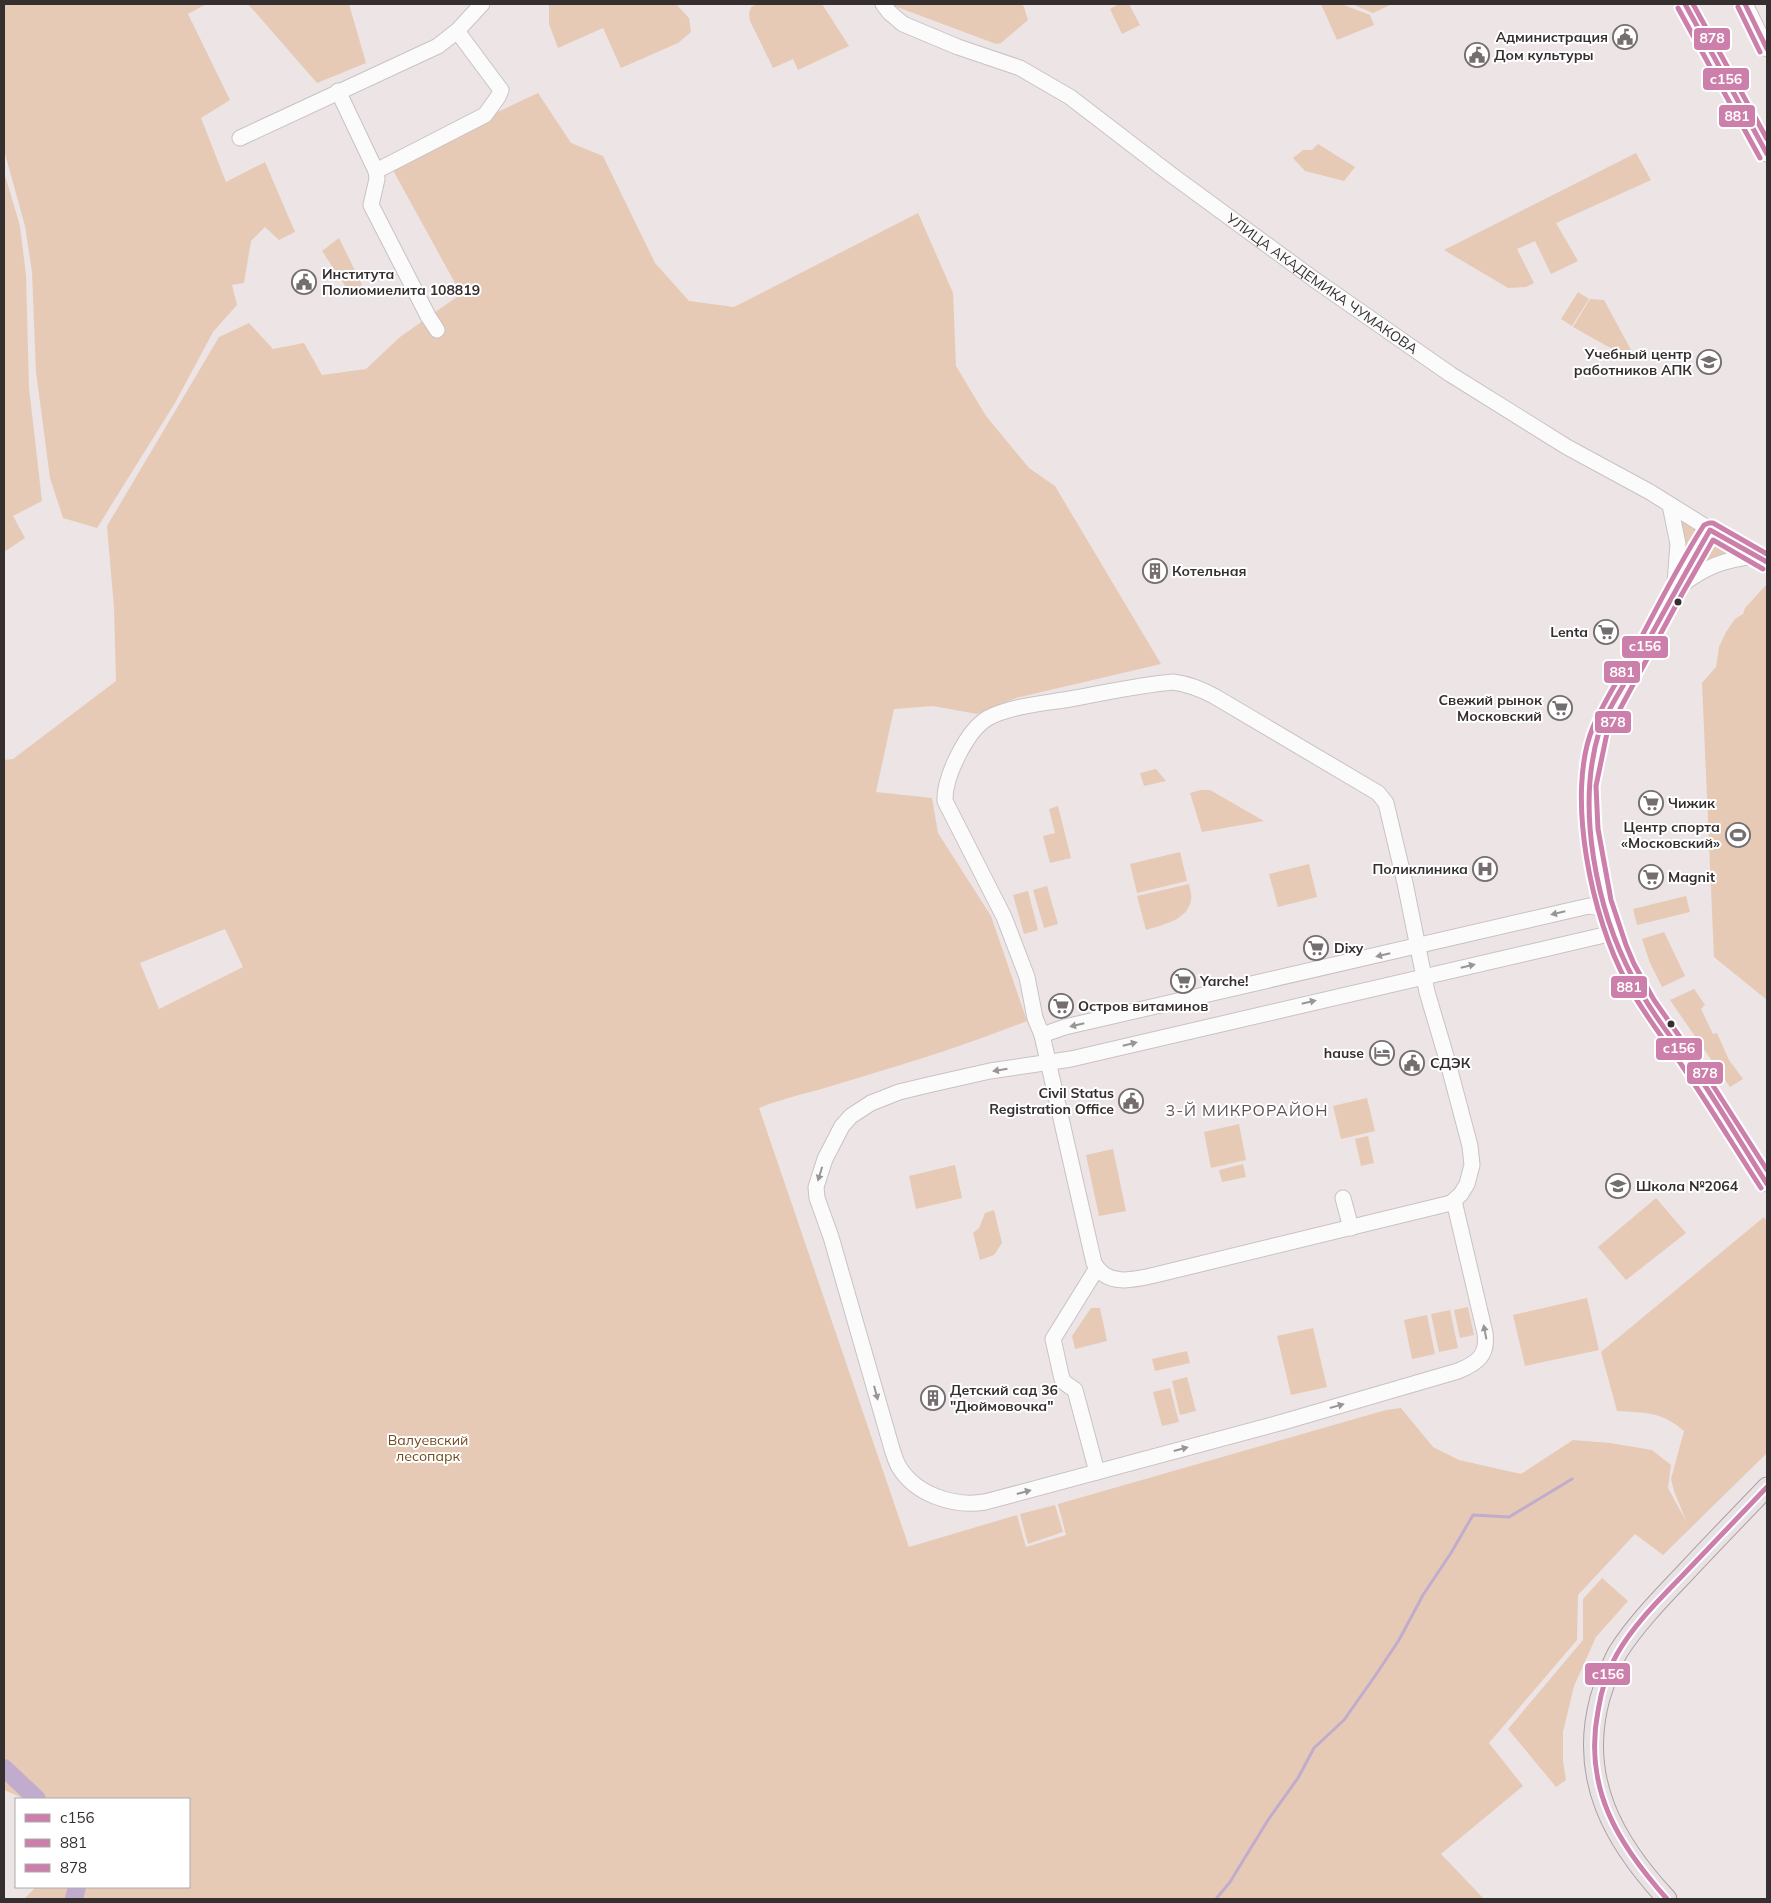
<svg xmlns="http://www.w3.org/2000/svg" width="1771" height="1903" viewBox="0 0 1771 1903" font-family="Mulish,sans-serif">
<style>
.green{fill:#e6cab5;fill-rule:evenodd}
.lines{fill:none;stroke-linecap:round;stroke-linejoin:round}
.stream{stroke:#c2acce;stroke-width:3}
.river{stroke:#c2acce;stroke-width:18}
.minor-casing{stroke:#c9c2c3;stroke-width:17}
.major-casing{stroke:#ac9fa5;stroke-width:21}
.minor{stroke:#fcfbfb;stroke-width:15}
.major{stroke:#e8e2e5;stroke-width:19}
.bus-1-casing{stroke:#fff;stroke-width:9}
.bus-2-casing{stroke:#fff;stroke-width:9}
.bus-3-casing{stroke:#fff;stroke-width:9}
.bus-1{stroke:#cc7faa;stroke-width:5}
.bus-2{stroke:#cc7faa;stroke-width:5}
.bus-3{stroke:#cc7faa;stroke-width:5}
.oneway{fill:#989596}
.bus-dot{fill:#352f30;stroke:#fff;stroke-width:2}
.labels{text-anchor:middle;dominant-baseline:central;stroke-width:4;stroke-linejoin:round;paint-order:stroke}
.poi-label{font-size:14px;font-weight:bold;fill:#352f30;stroke:#fff;text-anchor:start}
.street-label{font-size:14px;fill:#352f30;stroke:#fff}
.park-label{font-size:14px;fill:#754a1c;stroke:#fff}
.quarter-label{font-size:16px;letter-spacing:1px;fill:#5f5154;stroke:#fff}
.line-badge{stroke:#fff;stroke-width:2}
.badge-label{font-size:14px;text-anchor:middle;font-weight:bold;fill:#fff}
</style>
<rect width="100%" height="100%" fill="#ede4e5"/>
<g class="green">
<polygon points="4,4 206,4 188,14 230,100 201,118 226,182 265,162 295,232 279,240 265,227 251,241 244,283 232,285 237,305 213,332 175,403 97,528 63,518 50,478 36,372 32,272 25,226 4,150"/>
<polygon points="248,4 349,4 366,63 317,83"/>
<polygon points="549,4 676,4 689,18 691,32 678,43 621,68 603,28 558,48 549,24"/>
<polygon points="757,4 822,4 849,46 798,70 793,59 773,68 750,21 749,13 751,7"/>
<polygon points="889,4 1022,4 1024,7 1028,20 1001,43 996,44"/>
<polygon points="1119,4 1129,4 1140,25 1122,34 1110,9"/>
<polygon points="1321,4 1341,4 1370,15 1374,25 1337,40"/>
<polygon points="1352,4 1392,4 1373,13"/>
<path d="M538 93 571 143 603 156 655 263 689 301 734 307 918 213 953 293 956 366 986 416 1029 468 1055 486 1161 664 1016 698 977 714 933 706 894 709 876 792 932 798 938 833 991 916 1027 1021C962 1047 895 1067 828 1087 804 1094 781 1099 759 1108L909 1547 1017 1515 1026 1547 1066 1535 1058 1504 1386 1410 1401 1408 1433 1447 1459 1460 1521 1474 1573 1440 1610 1443 1652 1450 1671 1465 1668 1488 1687 1523 1674 1491 1671 1479 1684 1431C1661 1411 1646 1413 1617 1411L1601 1352 1764 1217 1767 1222V1453L1663 1555 1635 1534 1578 1595 1577 1640 1489 1743 1523 1786 1441 1854 1484 1899H24L36 1887H189V1799H25L4 1790V760L13 759 116 681 114 608 107 526 219 337 249 323 273 349 304 343 322 375 366 369 400 337 461 294 389 163ZM225 929 243 967 159 1009 140 963Z"/>
<polygon points="1318,144 1355,167 1344,181 1305,171 1293,158 1303,150 1312,150"/>
<polygon points="1636,153 1651,180 1556,223 1578,261 1551,274 1535,241 1517,249 1534,283 1526,287 1508,288 1444,250"/>
<polygon points="4,172 20,226 26,275 29,388 42,501 13,516 25,538 4,552"/>
<polygon points="339,238 362,285 350,293 322,251"/>
<polygon points="1578,292 1589,299 1572,326 1561,319"/>
<polygon points="1590,299 1604,300 1631,350 1625,356 1573,327"/>
<polygon points="1681,521 1698,531 1684,557"/>
<polygon points="1713,540 1735,552 1701,561"/>
<polygon points="1767,584 1767,1000 1714,957 1702,683 1716,667 1719,647 1726,632 1735,619 1743,614 1745,608"/>
<polygon points="1156,769 1166,781 1144,786 1140,773"/>
<polygon points="1201,790 1210,790 1264,821 1202,832 1190,793"/>
<polygon points="1058,806 1071,858 1050,863 1043,836 1055,833 1049,809"/>
<polygon points="1180,852 1187,881 1137,893 1130,864"/>
<polygon points="1309,864 1317,897 1278,907 1269,874"/>
<path d="M1189 884C1190 889 1192 895 1191 900 1188 920 1162 925 1146 930L1137 896Z"/>
<polygon points="1047,886 1058,924 1044,928 1033,890"/>
<polygon points="1028,891 1038,930 1024,934 1013,895"/>
<polygon points="1686,896 1690,912 1637,925 1633,909"/>
<polygon points="1664,932 1685,976 1662,987 1650,963 1642,939"/>
<polygon points="1694,989 1705,1005 1701,1009 1713,1034 1717,1033 1729,1060 1743,1079 1730,1087 1670,1000"/>
<polygon points="1367,1098 1375,1131 1341,1139 1333,1106"/>
<polygon points="1239,1124 1246,1160 1211,1168 1204,1132"/>
<polygon points="1368,1136 1374,1163 1361,1166 1355,1139"/>
<polygon points="1113,1149 1126,1211 1099,1216 1086,1155"/>
<polygon points="1243,1164 1246,1177 1222,1182 1219,1170"/>
<polygon points="955,1165 962,1198 916,1209 909,1176"/>
<polygon points="1656,1198 1686,1233 1626,1280 1598,1247"/>
<polygon points="994,1210 1002,1243 994,1255 980,1260 973,1233 979,1228 985,1213"/>
<polygon points="1587,1298 1599,1350 1525,1366 1513,1315"/>
<polygon points="1468,1307 1474,1335 1460,1338 1454,1310"/>
<polygon points="1091,1308 1100,1308 1107,1341 1075,1349 1072,1336"/>
<polygon points="1450,1310 1458,1348 1439,1352 1431,1314"/>
<polygon points="1427,1315 1435,1354 1412,1359 1404,1320"/>
<polygon points="1313,1328 1327,1387 1291,1395 1277,1336"/>
<polygon points="1187,1351 1190,1363 1155,1371 1152,1359"/>
<polygon points="1187,1377 1196,1411 1180,1415 1172,1381"/>
<polygon points="1170,1388 1179,1422 1162,1426 1153,1392"/>
<polygon points="1055,1505 1063,1532 1028,1544 1020,1514"/>
<polygon points="1602,1578 1628,1601 1596,1637 1574,1686 1563,1732 1563,1761 1566,1780 1556,1787 1508,1729 1583,1640 1583,1599"/>
</g>
<g class="lines">
<polyline class="stream" points="1216,1899 1230,1882 1268,1820 1298,1778 1314,1748 1344,1720 1375,1676 1399,1640 1423,1595 1451,1553 1473,1515 1509,1517 1572,1479"/>
<g class="river">
<polyline points="4,1768 37,1799"/>
<polyline points="74,1899 77,1887"/>
</g>
<defs>
<g id="minor">
<path id="s1" d="M883 4 889 12 903 24 958 47 1020 68 1070 97 1169 173 1315 280 1450 374 1567 447 1650 492 1738 547 1767 562"/>
<polyline points="1685,4 1767,154"/>
<polyline points="1745,4 1767,49"/>
<polyline points="338,91 376,171 377,179 371,205 428,316 437,330"/>
<polyline points="240,138 438,46 457,31 482,4"/>
<polyline points="376,171 485,115 498,97 501,90 457,31"/>
<polyline points="1670,505 1678,544 1675,583"/>
<path d="M1710 530C1682 578 1655 626 1629 675 1619 694 1606 713 1600 732 1583 780 1589 830 1599 878 1606 909 1613 940 1628 968 1644 1002 1669 1032 1690 1063 1716 1103 1741 1144 1767 1184"/>
<path d="M1680 586C1705 567 1723 560 1754 556"/>
<path d="M1173 682C1188 684 1201 689 1214 696L1378 793 1386 803 1405 883 1427 992 1448 1063 1470 1146 1472 1165 1467 1184 1461 1194 1451 1203 1155 1275C1134 1280 1107 1287 1094 1263L1042 1035 1035 1018 1027 977 1004 917 945 801C944 777 967 730 988 718 1010 706 1046 703 1070 699 1104 693 1138 685 1173 682Z"/>
<polyline points="1042,1035 1065,1027 1589,906 1606,909"/>
<polyline points="1343,1198 1351,1228"/>
<path d="M1454 1201 1485 1333C1488 1355 1478 1363 1458 1371L1283 1422 985 1502C954 1507 916 1495 899 1467 896 1462 894 1455 892 1449L831 1237 817 1198 816 1187 825 1159 842 1126 851 1116 871 1103 899 1092 928 1085 990 1071 1071 1059 1613 933"/>
<polyline points="1097,1268 1053,1339 1062,1379 1065,1383 1075,1390 1097,1472"/>
</g>
<path id="major" d="M1667 1899C1614 1842 1578 1779 1600 1698 1605 1683 1610 1666 1618 1652 1635 1625 1661 1598 1684 1574 1711 1545 1739 1516 1767 1487"/>
</defs>
<use href="#minor" class="minor-casing"/>
<use href="#major" class="major-casing"/>
<use href="#minor" class="minor"/>
<use href="#major" class="major"/>
<defs>
<g id="bus-1">
<polyline points="1685,4 1767,154"/>
<polyline points="1745,4 1767,49"/>
<path d="M1767 562 1710 530C1683 577 1657 624 1631 672 1621 690 1605 714 1599 732 1576 808 1596 909 1633 978 1651 1013 1676 1043 1698 1075 1722 1111 1744 1148 1767 1184"/>
<path d="M1667 1899C1618 1844 1583 1788 1598 1711 1601 1692 1607 1671 1617 1654 1634 1624 1660 1599 1683 1575 1711 1546 1739 1516 1767 1487"/>
</g>
<g id="bus-2">
<polyline points="1738,7 1760,52"/>
<polyline points="1678,8 1760,158"/>
<path d="M1761 1188C1735 1148 1710 1107 1683 1067 1664 1039 1643 1013 1627 983 1592 919 1565 795 1593 727 1603 703 1618 680 1631 657 1654 613 1677 567 1704 525L1709 523H1713L1767 554"/>
</g>
<g id="bus-3">
<polyline points="1693,4 1767,139"/>
<polyline points="1763,569 1713,540 1682,594 1607,733 1596,786 1598,829 1611,900 1626,945 1634,964 1654,1000 1705,1073 1767,1170"/>
</g>
</defs>
<use href="#bus-1" class="bus-1-casing"/>
<use href="#bus-2" class="bus-2-casing"/>
<use href="#bus-3" class="bus-3-casing"/>
<use href="#bus-1" class="bus-1"/>
<use href="#bus-2" class="bus-2"/>
<use href="#bus-3" class="bus-3"/>
</g>
<defs><path id="oneway-solid" d="M-6-.8H1V-3.2L6.5 0L1 3.2V.8H-6Z" transform="scale(1.25)"/></defs>
<g class="oneway">
<use href="#oneway-solid" transform="translate(1558 913) rotate(167)"/>
<use href="#oneway-solid" transform="translate(1383 955) rotate(167)"/>
<use href="#oneway-solid" transform="translate(1468 966) rotate(-13)"/>
<use href="#oneway-solid" transform="translate(1309 1002) rotate(-13)"/>
<use href="#oneway-solid" transform="translate(1077 1025) rotate(167)"/>
<use href="#oneway-solid" transform="translate(1130 1044) rotate(-14)"/>
<use href="#oneway-solid" transform="translate(1000 1070) rotate(171)"/>
<use href="#oneway-solid" transform="translate(820 1174) rotate(107)"/>
<use href="#oneway-solid" transform="translate(1485 1332) rotate(-101)"/>
<use href="#oneway-solid" transform="translate(876 1393) rotate(75)"/>
<use href="#oneway-solid" transform="translate(1337 1406) rotate(-16)"/>
<use href="#oneway-solid" transform="translate(1181 1449) rotate(-15)"/>
<use href="#oneway-solid" transform="translate(1024 1492) rotate(-15)"/>
</g>
<defs>
<symbol id="civic-ring" viewBox="-11 -11 22 22"><circle r="9.5" fill="#fff" stroke="#756e6f" stroke-width="1.5"/><path d="M-.6-6.5H3V-4.5H.6V-3L4-1V1h2V6H-6V1h2V-1L-.6-3ZM-1.2 2.5V6h2.4V2.5Z" fill="#756e6f"/></symbol>
<symbol id="school-ring" viewBox="-11 -11 22 22"><circle r="9.5" fill="#fff" stroke="#756e6f" stroke-width="1.5"/><path d="M0-5L7-2L0 1L-7-2ZM-4 1L0 2.5L4 1V4Q0 6-4 4Z" fill="#756e6f"/></symbol>
<symbol id="building-ring" viewBox="-11 -11 22 22"><circle r="9.5" fill="#fff" stroke="#756e6f" stroke-width="1.5"/><path d="M-4-6H4V6H1V3H-1V6H-4ZM-2.5-4.3h1.7v1.8h-1.7ZM.8-4.3h1.7v1.8H.8ZM-2.5-1h1.7V.8h-1.7ZM.8-1h1.7V.8H.8Z" fill="#756e6f"/></symbol>
<symbol id="supermarket-ring" viewBox="-11 -11 22 22"><circle r="9.5" fill="#fff" stroke="#756e6f" stroke-width="1.5"/><path d="M-6-5.5h2.5l.6 2H6L4.5 2H-2.5L-4.4-4H-6ZM-1.5 3.2a1.3 1.3 0 1 0 .1 0ZM3 3.2a1.3 1.3 0 1 0 .1 0Z" fill="#756e6f"/></symbol>
<symbol id="stadium-ring" viewBox="-11 -11 22 22"><circle r="9.5" fill="#fff" stroke="#756e6f" stroke-width="1.5"/><path d="M0-5a6.5 5 0 1 0 0 10a6.5 5 0 1 0 0-10ZM-3.5-1.8h7v3.6h-7Z" fill="#756e6f"/></symbol>
<symbol id="hospital-ring" viewBox="-11 -11 22 22"><circle r="9.5" fill="#fff" stroke="#756e6f" stroke-width="1.5"/><path d="M-5-5h3v3.5h4V-5h3V5h-3V1.5h-4V5h-3Z" fill="#756e6f"/></symbol>
<symbol id="hotel-ring" viewBox="-11 -11 22 22"><circle r="9.5" fill="#fff" stroke="#756e6f" stroke-width="1.5"/><path d="M-6-4.5h1.5V1H6V5H4.5V3h-9V5H-6ZM-4 0a1.8 1.8 0 1 1 3.6 0ZM.5 0V-2.5h3Q6-2.5 6 0Z" fill="#756e6f"/></symbol>
</defs>
<g fill-rule="evenodd">
<use href="#civic-ring" x="1611" y="23" width="28" height="28"/>
<use href="#civic-ring" x="1463" y="41" width="28" height="28"/>
<use href="#civic-ring" x="290" y="268" width="28" height="28"/>
<use href="#school-ring" x="1695" y="348" width="28" height="28"/>
<use href="#building-ring" x="1141" y="557" width="28" height="28"/>
<use href="#supermarket-ring" x="1592" y="618" width="28" height="28"/>
<use href="#supermarket-ring" x="1546" y="694" width="28" height="28"/>
<use href="#supermarket-ring" x="1637" y="789" width="28" height="28"/>
<use href="#stadium-ring" x="1724" y="821" width="28" height="28"/>
<use href="#hospital-ring" x="1471" y="855" width="28" height="28"/>
<use href="#supermarket-ring" x="1637" y="863" width="28" height="28"/>
<use href="#supermarket-ring" x="1302" y="934" width="28" height="28"/>
<use href="#supermarket-ring" x="1169" y="967" width="28" height="28"/>
<use href="#supermarket-ring" x="1047" y="992" width="28" height="28"/>
<use href="#hotel-ring" x="1368" y="1039" width="28" height="28"/>
<use href="#civic-ring" x="1398" y="1049" width="28" height="28"/>
<use href="#civic-ring" x="1117" y="1087" width="28" height="28"/>
<use href="#school-ring" x="1604" y="1172" width="28" height="28"/>
<use href="#building-ring" x="919" y="1384" width="28" height="28"/>
</g>
<g class="bus-dot">
<circle cx="1678" cy="602" r="4.5"/>
<circle cx="1671" cy="1024" r="4.5"/>
</g>
<g class="labels">
<g class="poi-label">
<text x="1608" y="37" text-anchor="end">Администрация</text>
<text x="1494" y="55">Дом культуры</text>
<text x="322" y="274">Института<tspan x="322" dy="16">Полиомиелита 108819</tspan></text>
<text x="1692" y="354" text-anchor="end">Учебный центр<tspan x="1692" dy="16">работников АПК</tspan></text>
<text x="1172" y="571">Котельная</text>
<text x="1588" y="632" text-anchor="end">Lenta</text>
<text x="1542" y="700" text-anchor="end">Свежий рынок<tspan x="1542" dy="16">Московский</tspan></text>
<text x="1668" y="803">Чижик</text>
<text x="1720" y="827" text-anchor="end">Центр спорта<tspan x="1720" dy="16">«Московский»</tspan></text>
<text x="1468" y="869" text-anchor="end">Поликлиника</text>
<text x="1668" y="877">Magnit</text>
<text x="1334" y="948">Dixy</text>
<text x="1200" y="981">Yarche!</text>
<text x="1078" y="1006">Остров витаминов</text>
<text x="1364" y="1053" text-anchor="end">hause</text>
<text x="1430" y="1063">СДЭК</text>
<text x="1114" y="1093" text-anchor="end">Civil Status<tspan x="1114" dy="16">Registration Office</tspan></text>
<text x="1636" y="1186">Школа №2064</text>
<text x="950" y="1390">Детский сад 36<tspan x="950" dy="16">"Дюймовочка"</tspan></text>
</g>
<g class="street-label">
<text stroke="none"><textPath href="#s1" startOffset="525">УЛИЦА АКАДЕМИКА ЧУМАКОВА</textPath></text>
</g>
<g class="park-label">
<text x="428" y="1440">Валуевский<tspan x="428" dy="16">лесопарк</tspan></text>
</g>
<g class="quarter-label">
<text x="1247" y="1110">3-Й МИКРОРАЙОН</text>
</g>
</g>
<g class="line-badge">
<rect x="1693" y="27" width="38" height="24" rx="5" fill="#cc7faa"/>
<rect x="1702" y="67" width="48" height="24" rx="5" fill="#cc7faa"/>
<rect x="1718" y="104" width="38" height="24" rx="5" fill="#cc7faa"/>
<rect x="1621" y="635" width="48" height="24" rx="5" fill="#cc7faa"/>
<rect x="1603" y="660" width="38" height="24" rx="5" fill="#cc7faa"/>
<rect x="1594" y="710" width="38" height="24" rx="5" fill="#cc7faa"/>
<rect x="1610" y="975" width="38" height="24" rx="5" fill="#cc7faa"/>
<rect x="1655" y="1037" width="48" height="24" rx="5" fill="#cc7faa"/>
<rect x="1686" y="1061" width="38" height="24" rx="5" fill="#cc7faa"/>
<rect x="1584" y="1662" width="47" height="24" rx="5" fill="#cc7faa"/>
</g>
<g class="badge-label">
<text x="1712" y="43">878</text>
<text x="1726" y="84">с156</text>
<text x="1737" y="121">881</text>
<text x="1645" y="651">с156</text>
<text x="1622" y="677">881</text>
<text x="1613" y="727">878</text>
<text x="1629" y="992">881</text>
<text x="1679" y="1053">с156</text>
<text x="1705" y="1078">878</text>
<text x="1608" y="1679">с156</text>
</g>
<rect width="1771" height="1903" fill="none" stroke="#352f30" stroke-width="10"/>
<rect x="15" y="1798" width="175" height="90" fill="#ffffff" stroke="#aeacac"/>
<rect x="25" y="1814" width="25" height="8" fill="#cc7faa" stroke="#aeacac"/>
<text x="60" y="1823" font-size="15" fill="#352f30">с156</text>
<rect x="25" y="1839" width="25" height="8" fill="#cc7faa" stroke="#aeacac"/>
<text x="60" y="1848" font-size="15" fill="#352f30">881</text>
<rect x="25" y="1864" width="25" height="8" fill="#cc7faa" stroke="#aeacac"/>
<text x="60" y="1873" font-size="15" fill="#352f30">878</text>
</svg>
